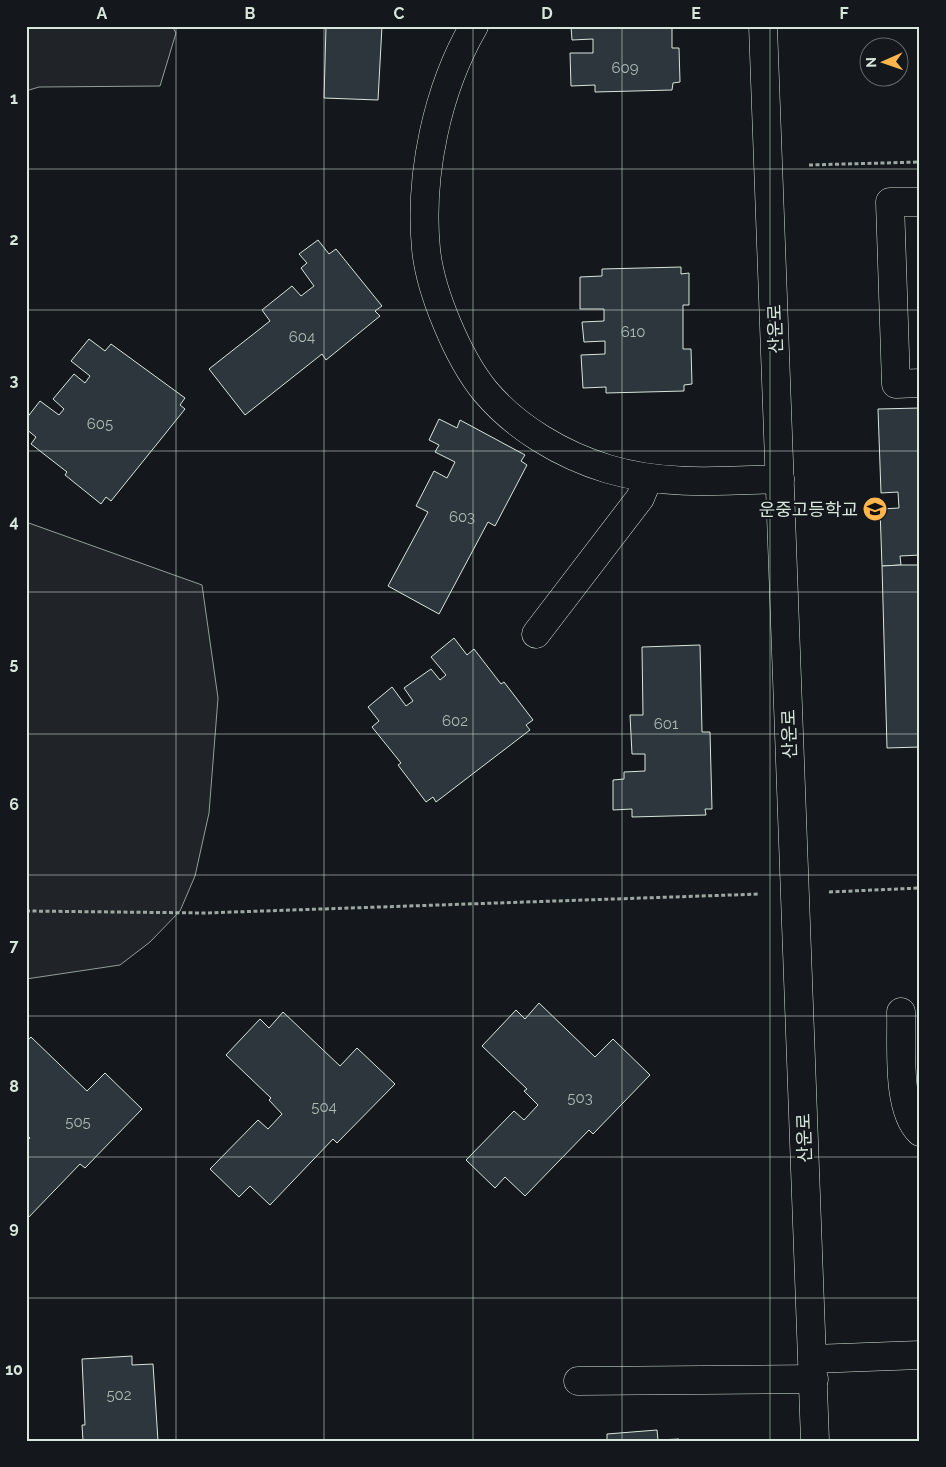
<svg xmlns="http://www.w3.org/2000/svg" width="946" height="1467" viewBox="0 0 946 1467" font-family="Raleway,'Noto Sans KR',sans-serif">
<style>
.green{fill:#202428;stroke:#939e99}
.building{fill:#2c363c;stroke:#d8e6dc}
.lines{fill:none;stroke-linecap:round;stroke-linejoin:round}
.minor-casing{stroke:#d8e6dc;stroke-width:29}
.path{stroke:#9da8a2;stroke-width:3;stroke-dasharray:4 2.5;stroke-linecap:butt}
.minor{stroke:#14181c;stroke-width:28}
.grid{fill:none;stroke:#d8e6dc;stroke-width:1;stroke-opacity:0.55}
.labels{text-anchor:middle;dominant-baseline:central;stroke-width:4;stroke-linejoin:round;paint-order:stroke}
.number-label{font-size:15px;fill:#adbab4}
.street-label{font-size:18px;fill:#d8e6dc;stroke:#14181c}
.poi-label{font-size:18px;fill:#d8e6dc;stroke:#14181c;text-anchor:end}
.neatline{fill:none;stroke:#d8e6dc;stroke-width:2}
.grid-label{font-size:16px;text-anchor:middle;font-weight:bold;fill:#d8e6dc}
</style>
<rect width="100%" height="100%" fill="#14181c"/>
<g class="green">
<polygon points="26,26 172,26 176,33 160,86 39,87 26,91"/>
<polygon points="26,522 202,585 218,698 209,813 195,876 180,911 150,942 120,965 26,979"/>
</g>
<g class="building">
<polygon points="326,26 382,26 378,100 324,98"/>
<polygon points="571,26 672,26 672,48 679,48 680,82 673,83 672,90 595,92 595,85 571,86 570,53 593,53 593,39 572,40"/>
<polygon points="318,240 329,254 336,249 382,306 375,311 380,316 326,360 322,354 245,415 209,369 270,321 262,310 292,286 301,296 314,286 301,268 307,263 299,254"/>
<polygon points="681,267 681,274 689,273 689,305 683,305 683,349 691,349 692,384 684,385 684,391 606,393 606,387 583,388 581,355 605,354 605,341 584,342 582,322 604,321 604,309 580,309 580,277 602,276 602,269"/>
<polygon points="89,339 105,351 111,344 185,398 180,405 185,409 165,434 111,501 106,497 101,504 65,475 67,472 31,444 36,437 26,429 26,419 40,401 59,415 64,409 53,399 74,374 85,383 90,376 71,361"/>
<polygon points="920,408 920,555 900,556 901,565 882,566 880,509 899,508 898,492 881,493 878,409"/>
<polygon points="439,419 457,428 460,420 525,455 521,461 527,465 495,526 488,522 439,614 388,586 428,512 416,506 434,471 447,478 455,462 435,452 439,445 429,440"/>
<polygon points="901,565 920,565 920,747 887,748 882,566"/>
<polygon points="454,638 467,655 474,649 501,684 504,682 533,720 526,725 530,730 436,802 433,797 426,802 398,765 401,763 372,727 379,721 368,707 392,687 406,706 413,701 404,688 431,669 440,680 446,675 431,657"/>
<polygon points="700,645 702,732 710,732 712,809 705,809 706,815 632,817 632,809 613,810 613,780 624,779 624,772 645,771 645,754 632,754 630,715 643,715 642,647"/>
<polygon points="539,1003 595,1057 613,1039 650,1075 593,1134 589,1130 525,1196 505,1177 495,1188 466,1160 514,1111 524,1120 538,1105 524,1091 527,1089 482,1046 516,1010 525,1019"/>
<polygon points="283,1012 340,1066 357,1048 395,1084 337,1143 333,1139 270,1205 250,1186 239,1197 210,1169 258,1120 268,1129 282,1114 269,1100 271,1098 226,1055 260,1019 269,1028"/>
<polygon points="31,1037 87,1091 105,1073 142,1109 85,1168 80,1164 26,1220 26,1142 30,1138 26,1135 26,1042"/>
<polygon points="132,1356 132,1365 153,1364 158,1441 83,1441 82,1425 85,1425 82,1359"/>
<polygon points="657,1430 658,1440 679,1439 679,1441 607,1441 607,1434"/>
</g>
<g class="lines">
<defs>
<g id="minor">
<path d="M474 26C437 90 419 175 426 249 430 291 458 358 485 391 516 428 562 455 608 469 665 486 722 481 780 479"/>
<polyline points="763,26 815,1441"/>
<polyline points="920,202 890,202 896,384 920,383"/>
<polyline points="536,634 640,498 648,479"/>
<path d="M901 1012C902 1045 896 1109 920 1132"/>
<polyline points="813,1359 920,1355"/>
<polyline points="578,1381 814,1379"/>
</g>
</defs>
<use href="#minor" class="minor-casing"/>
<g class="path">
<polyline points="809,165 920,162"/>
<polyline points="829,892 920,888"/>
<polyline points="26,911 205,913 760,894"/>
</g>
<use href="#minor" class="minor"/>
</g>
<path class="grid" d="M176 26V1441M324 26V1441M473 26V1441M622 26V1441M770 26V1441M26 169H920M26 310H920M26 451H920M26 592H920M26 734H920M26 875H920M26 1016H920M26 1157H920M26 1298H920"/>
<defs>
<symbol id="school-disc" viewBox="-11 -11 22 22"><circle r="9.5" fill="#ffb74d" stroke="#14181c"/><path d="M0-5L7-2L0 1L-7-2ZM-4 1L0 2.5L4 1V4Q0 6-4 4Z" fill="#111"/></symbol>
</defs>
<g fill-rule="evenodd">
<use href="#school-disc" x="861" y="495" width="28" height="28"/>
</g>
<g class="labels">
<g class="number-label">
<text x="625" y="68">609</text>
<text x="633" y="332">610</text>
<text x="302" y="337">604</text>
<text x="100" y="424">605</text>
<text x="462" y="517">603</text>
<text x="455" y="721">602</text>
<text x="666" y="724">601</text>
<text x="580" y="1098">503</text>
<text x="324" y="1107">504</text>
<text x="78" y="1122">505</text>
<text x="119" y="1395">502</text>
</g>
<g class="street-label">
<text transform="translate(775 329) rotate(-92)">산운로</text>
<text transform="translate(789 734) rotate(-92)">산운로</text>
<text transform="translate(804 1138) rotate(-92)">산운로</text>
</g>
<g class="poi-label">
<text x="858" y="509">운중고등학교</text>
</g>
</g>
<rect width="946" height="1467" fill="none" stroke="#14181c" stroke-width="55"/>
<g transform="translate(884 62) rotate(268)"><circle r="24" fill="#14181c" stroke="#626a69"/>
<path d="M0-4L9 19L0 12L-9 19Z" fill="#ffb74d"/>
<text y="-8" font-size="14" font-weight="bold" text-anchor="middle" fill="#d8e6dc">N</text>
</g>
<rect x="28" y="28" width="890" height="1412" class="neatline"/>
<g class="grid-label">
<text x="102" y="19">A</text>
<text x="250" y="19">B</text>
<text x="399" y="19">C</text>
<text x="547" y="19">D</text>
<text x="696" y="19">E</text>
<text x="844" y="19">F</text>
<text x="14" y="104">1</text>
<text x="14" y="245">2</text>
<text x="14" y="386">3</text>
<text x="14" y="527">4</text>
<text x="14" y="669">5</text>
<text x="14" y="810">6</text>
<text x="14" y="951">7</text>
<text x="14" y="1092">8</text>
<text x="14" y="1233">9</text>
<text x="14" y="1375">10</text>
</g>
</svg>
